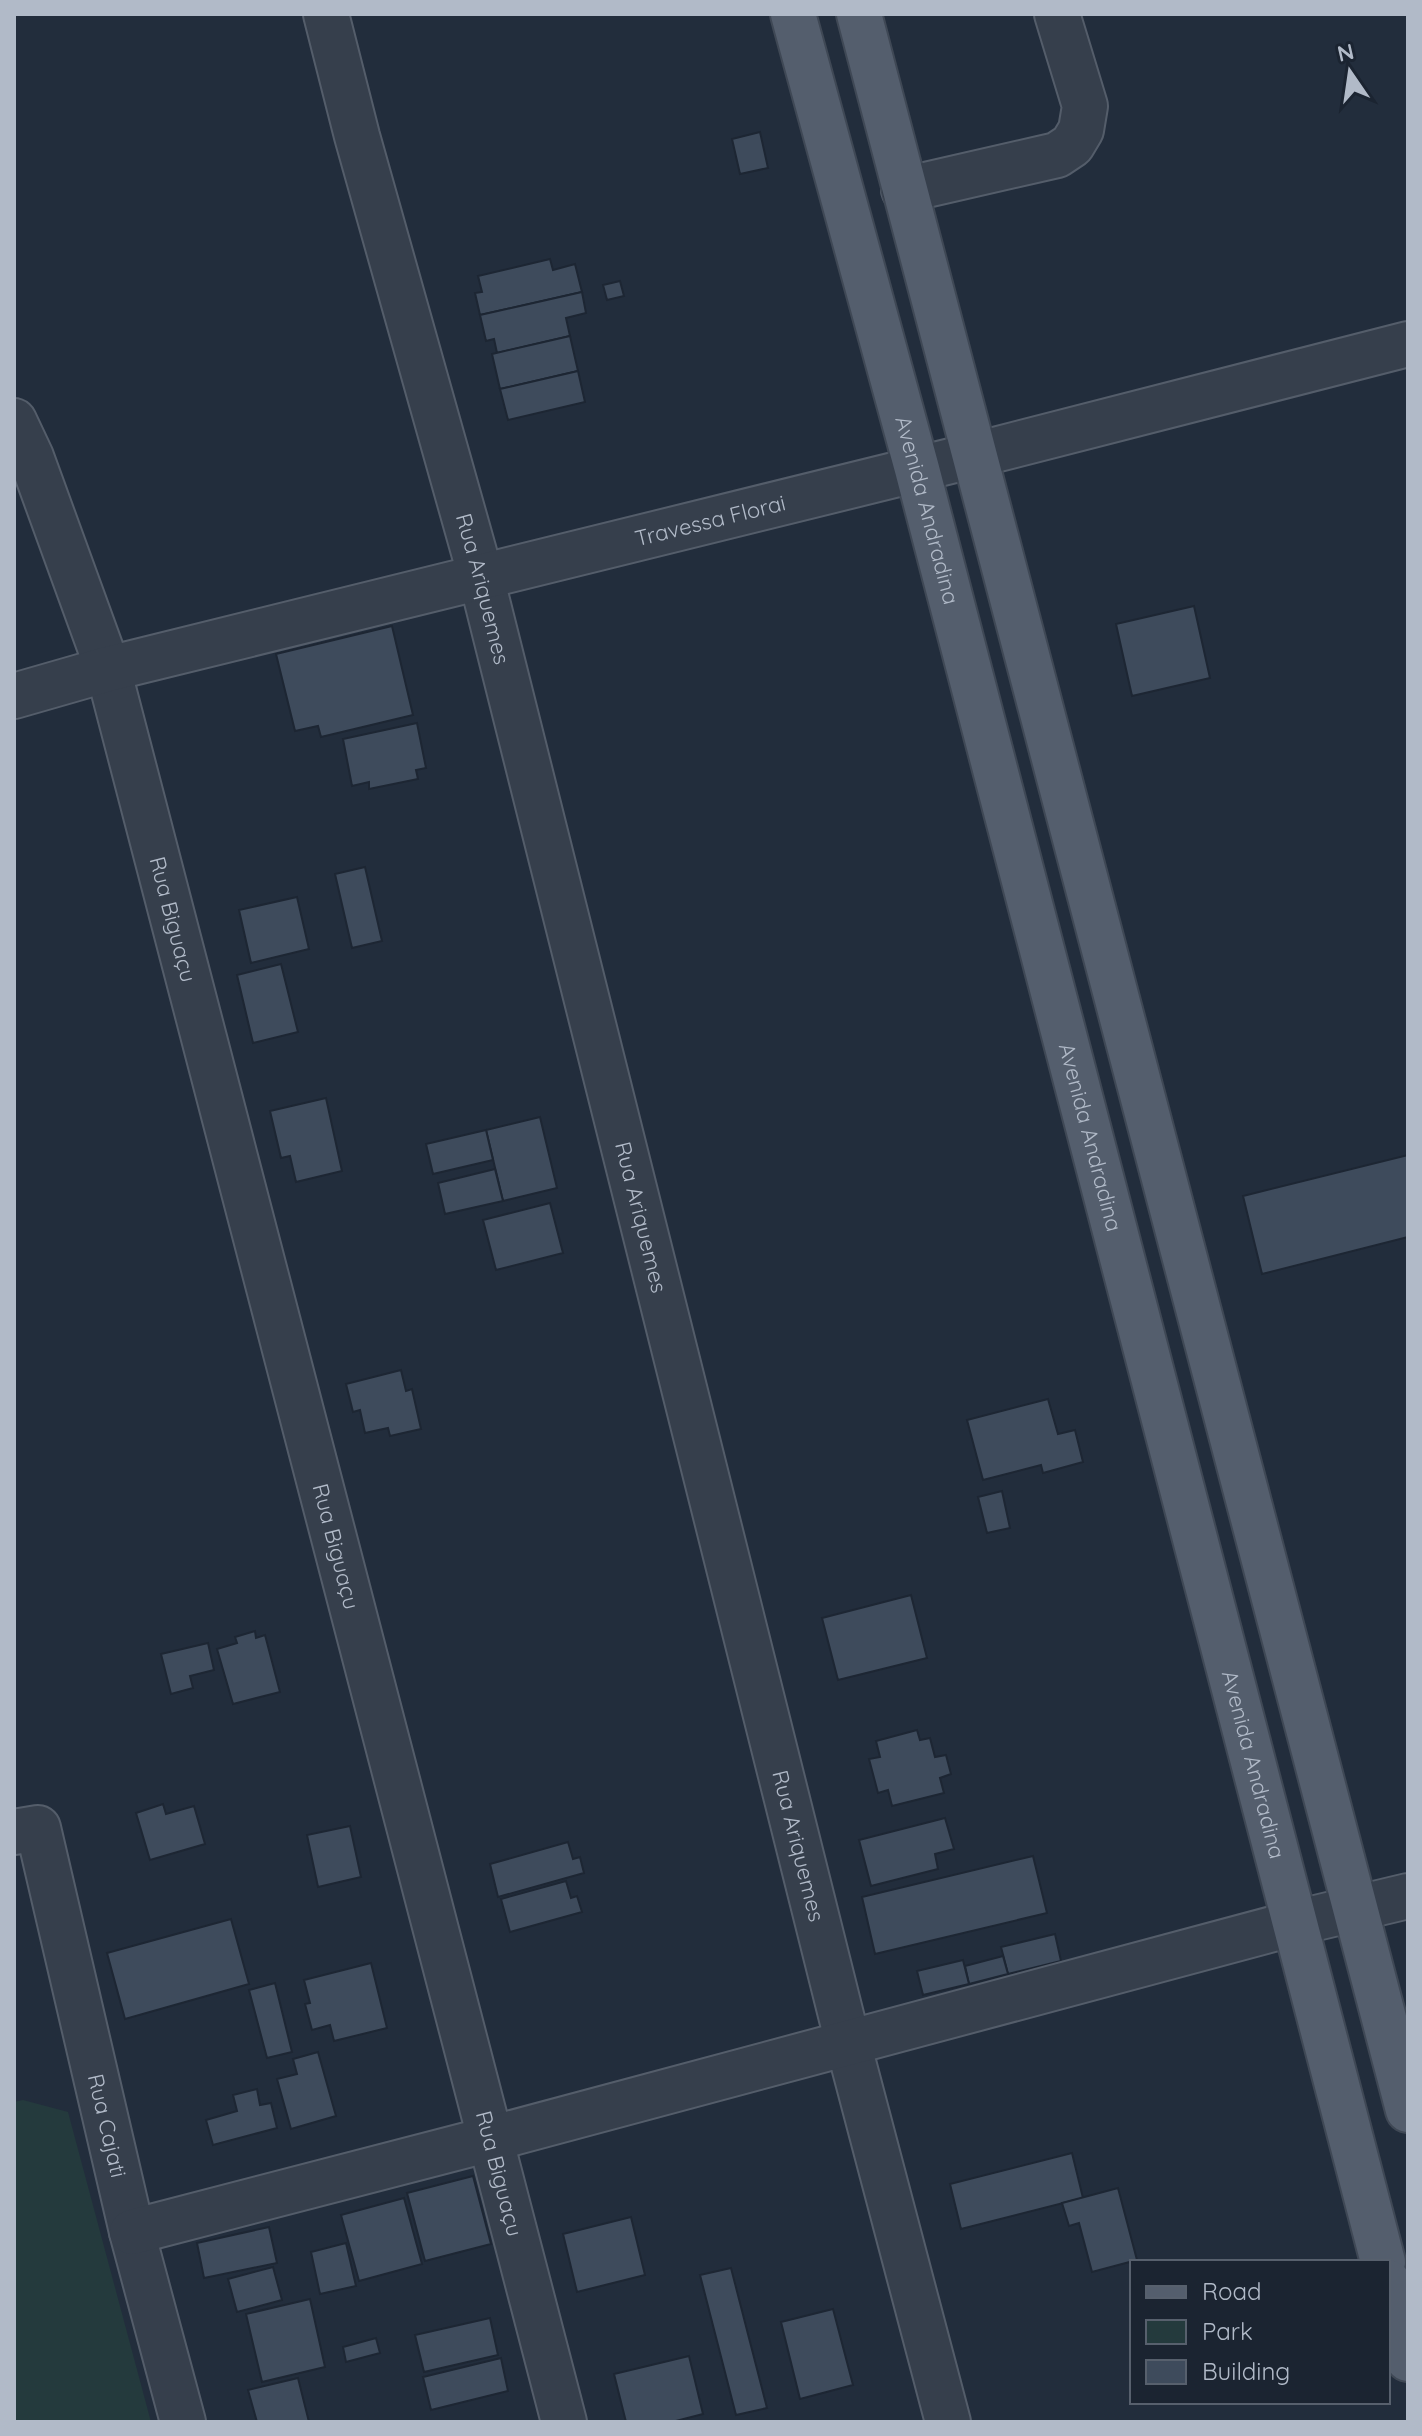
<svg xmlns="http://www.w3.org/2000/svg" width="1422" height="2436" viewBox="0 0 1422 2436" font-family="Quicksand,sans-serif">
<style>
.green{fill:#243a3d}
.building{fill:#3e4b5c;stroke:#1d2633;stroke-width:2}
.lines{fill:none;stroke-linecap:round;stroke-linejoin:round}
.minor-casing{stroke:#545d6a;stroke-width:48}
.major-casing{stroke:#3f4855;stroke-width:48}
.minor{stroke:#363f4c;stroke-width:44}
.major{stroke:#545e6d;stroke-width:44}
.labels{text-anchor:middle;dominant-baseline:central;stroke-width:8;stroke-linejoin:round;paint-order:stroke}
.street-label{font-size:22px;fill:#b1bac8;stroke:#1b2431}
</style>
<rect width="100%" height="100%" fill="#222d3c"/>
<polygon class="green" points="23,2100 68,2112 151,2422 14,2422 14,2102"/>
<g class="building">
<polygon points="760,132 768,168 740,174 732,139"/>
<polygon points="550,259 553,270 575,264 582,292 480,315 475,293 482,292 478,276"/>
<polygon points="620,281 624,296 607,300 603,285"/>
<polygon points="582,292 586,313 566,318 570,336 497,353 494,339 486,341 480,315"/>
<polygon points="570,336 578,371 500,389 492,354"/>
<polygon points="578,371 585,402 508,420 500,389"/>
<polygon points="1194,606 1210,678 1132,696 1116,624"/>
<polygon points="392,626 413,715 321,737 318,726 295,731 276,654"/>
<polygon points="417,723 426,768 416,770 418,779 369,789 369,782 352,786 343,739"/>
<polygon points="365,867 382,941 352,948 335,874"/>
<polygon points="297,897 309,949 251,963 239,910"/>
<polygon points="281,964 298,1032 253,1043 237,975"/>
<polygon points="326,1098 342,1171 296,1182 290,1156 281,1158 270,1111"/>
<polygon points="540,1117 557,1188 503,1201 486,1130"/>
<polygon points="486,1130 493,1160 433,1174 426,1144"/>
<polygon points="1408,1155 1408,1237 1262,1274 1243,1196"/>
<polygon points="495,1169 503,1201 445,1214 438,1183"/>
<polygon points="550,1203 563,1253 496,1270 483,1220"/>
<polygon points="401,1370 406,1391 412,1389 421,1429 390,1436 388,1428 365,1433 360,1410 353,1412 346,1384"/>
<polygon points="1048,1399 1058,1434 1075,1430 1083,1462 1043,1473 1041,1465 983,1480 967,1420"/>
<polygon points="1002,1491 1010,1528 987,1533 978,1497"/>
<polygon points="911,1595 927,1658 838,1680 822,1618"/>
<polygon points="255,1631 256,1638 265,1635 280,1692 233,1704 217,1649 237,1643 235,1637"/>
<polygon points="208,1643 214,1670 190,1676 193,1688 171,1694 161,1654"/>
<polygon points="917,1730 920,1740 930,1738 935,1757 946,1755 951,1774 940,1778 944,1793 892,1806 888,1790 878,1793 869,1759 880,1757 876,1741"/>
<polygon points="163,1804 166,1814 194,1806 205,1844 150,1860 136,1813"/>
<polygon points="945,1818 954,1849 935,1854 938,1869 871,1886 859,1840"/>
<polygon points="350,1826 361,1877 318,1887 307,1835"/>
<polygon points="568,1842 573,1859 580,1857 584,1873 498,1897 490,1864"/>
<polygon points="1033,1856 1047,1913 875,1954 862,1897"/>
<polygon points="566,1881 571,1898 577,1896 582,1912 510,1932 501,1899"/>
<polygon points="231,1919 249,1984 125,2019 107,1953"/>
<polygon points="1055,1934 1061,1961 1008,1974 1001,1947"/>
<polygon points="1003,1956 1008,1974 969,1984 965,1966"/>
<polygon points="963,1960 969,1984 923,1995 917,1971"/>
<polygon points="371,1963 387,2028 334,2041 330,2025 312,2030 305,2004 310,2003 304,1980"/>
<polygon points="275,1983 292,2052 267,2058 249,1990"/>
<polygon points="318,2052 336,2116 291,2129 277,2079 297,2074 293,2059"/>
<polygon points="257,2089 260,2105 271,2103 277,2128 213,2145 206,2120 237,2111 233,2095"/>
<polygon points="1072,2153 1083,2198 961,2229 950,2184"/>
<polygon points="473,2176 491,2244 425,2261 407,2193"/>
<polygon points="1118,2188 1137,2260 1092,2272 1079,2223 1069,2226 1062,2203"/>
<polygon points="404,2198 422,2264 359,2281 341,2215"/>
<polygon points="631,2217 645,2275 577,2292 563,2234"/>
<polygon points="269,2227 277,2263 204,2278 197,2243"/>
<polygon points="346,2243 356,2286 320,2294 311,2252"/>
<polygon points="273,2267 282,2300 237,2312 228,2279"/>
<polygon points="731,2268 767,2408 736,2415 700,2275"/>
<polygon points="310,2299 325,2367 262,2382 246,2314"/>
<polygon points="833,2309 853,2385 800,2399 781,2322"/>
<polygon points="490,2318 498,2355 424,2372 415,2335"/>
<polygon points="376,2338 380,2353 346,2362 343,2347"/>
<polygon points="689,2356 703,2414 672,2422 626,2422 614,2374"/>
<polygon points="501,2358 508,2391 431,2410 423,2377"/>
<polygon points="298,2378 309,2422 257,2422 248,2390"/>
</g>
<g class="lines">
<defs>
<g id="minor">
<path id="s1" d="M326 14 357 136 481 577 848 2043 948 2422"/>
<polyline points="904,190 1057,155 1072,145 1081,130 1085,106 1057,14"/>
<path id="s2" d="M14 421 31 457 108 669 564 2422"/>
<path id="s3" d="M14 696 108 669 975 455 1408 344"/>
<path id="s4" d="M14 1832 38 1828 132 2232 183 2422"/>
<polyline points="132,2232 490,2139 1295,1923 1408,1896"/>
</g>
<g id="major">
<path id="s5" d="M793 14 917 469 1383 2262"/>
<polyline points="859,14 1408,2110"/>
<polyline points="1388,2282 1408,2359"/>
</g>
</defs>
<use href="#minor" class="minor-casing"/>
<use href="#major" class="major-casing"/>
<use href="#minor" class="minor"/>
<use href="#major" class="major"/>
</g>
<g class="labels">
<g class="street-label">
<text stroke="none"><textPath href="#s5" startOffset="514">Avenida Andradina</textPath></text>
<text stroke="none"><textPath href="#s3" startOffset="718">Travessa Florai</textPath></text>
<text stroke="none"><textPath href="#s1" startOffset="596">Rua Ariquemes</textPath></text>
<text stroke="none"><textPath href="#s2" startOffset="524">Rua Biguaçu</textPath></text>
<text stroke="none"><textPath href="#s5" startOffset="1162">Avenida Andradina</textPath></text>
<text stroke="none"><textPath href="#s1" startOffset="1244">Rua Ariquemes</textPath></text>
<text stroke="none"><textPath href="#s2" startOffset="1172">Rua Biguaçu</textPath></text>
<text stroke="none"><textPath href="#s5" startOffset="1810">Avenida Andradina</textPath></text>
<text stroke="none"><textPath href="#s1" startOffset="1892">Rua Ariquemes</textPath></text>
<text stroke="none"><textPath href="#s4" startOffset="330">Rua Cajati</textPath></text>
<text stroke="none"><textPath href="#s2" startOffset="1820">Rua Biguaçu</textPath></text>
</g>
</g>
<rect width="1422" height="2436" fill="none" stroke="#b1bac8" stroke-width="32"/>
<rect x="1130" y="2260" width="260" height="144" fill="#1b2431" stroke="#57606d" stroke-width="2"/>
<rect x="1146" y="2286" width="40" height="12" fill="#545e6d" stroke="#57606d" stroke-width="2"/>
<text x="1202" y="2300" font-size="24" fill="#b1bac8">Road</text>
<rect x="1146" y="2320" width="40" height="24" fill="#243a3d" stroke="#57606d" stroke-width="2"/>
<text x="1202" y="2340" font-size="24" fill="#b1bac8">Park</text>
<rect x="1146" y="2360" width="40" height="24" fill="#3e4b5c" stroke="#57606d" stroke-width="2"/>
<text x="1202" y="2380" font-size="24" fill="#b1bac8">Building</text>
<g transform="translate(1350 72) rotate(347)" stroke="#1b2431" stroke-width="6" paint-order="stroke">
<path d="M0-6L14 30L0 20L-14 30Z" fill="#b1bac8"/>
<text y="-12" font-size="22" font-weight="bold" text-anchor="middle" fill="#b1bac8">N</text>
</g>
</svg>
